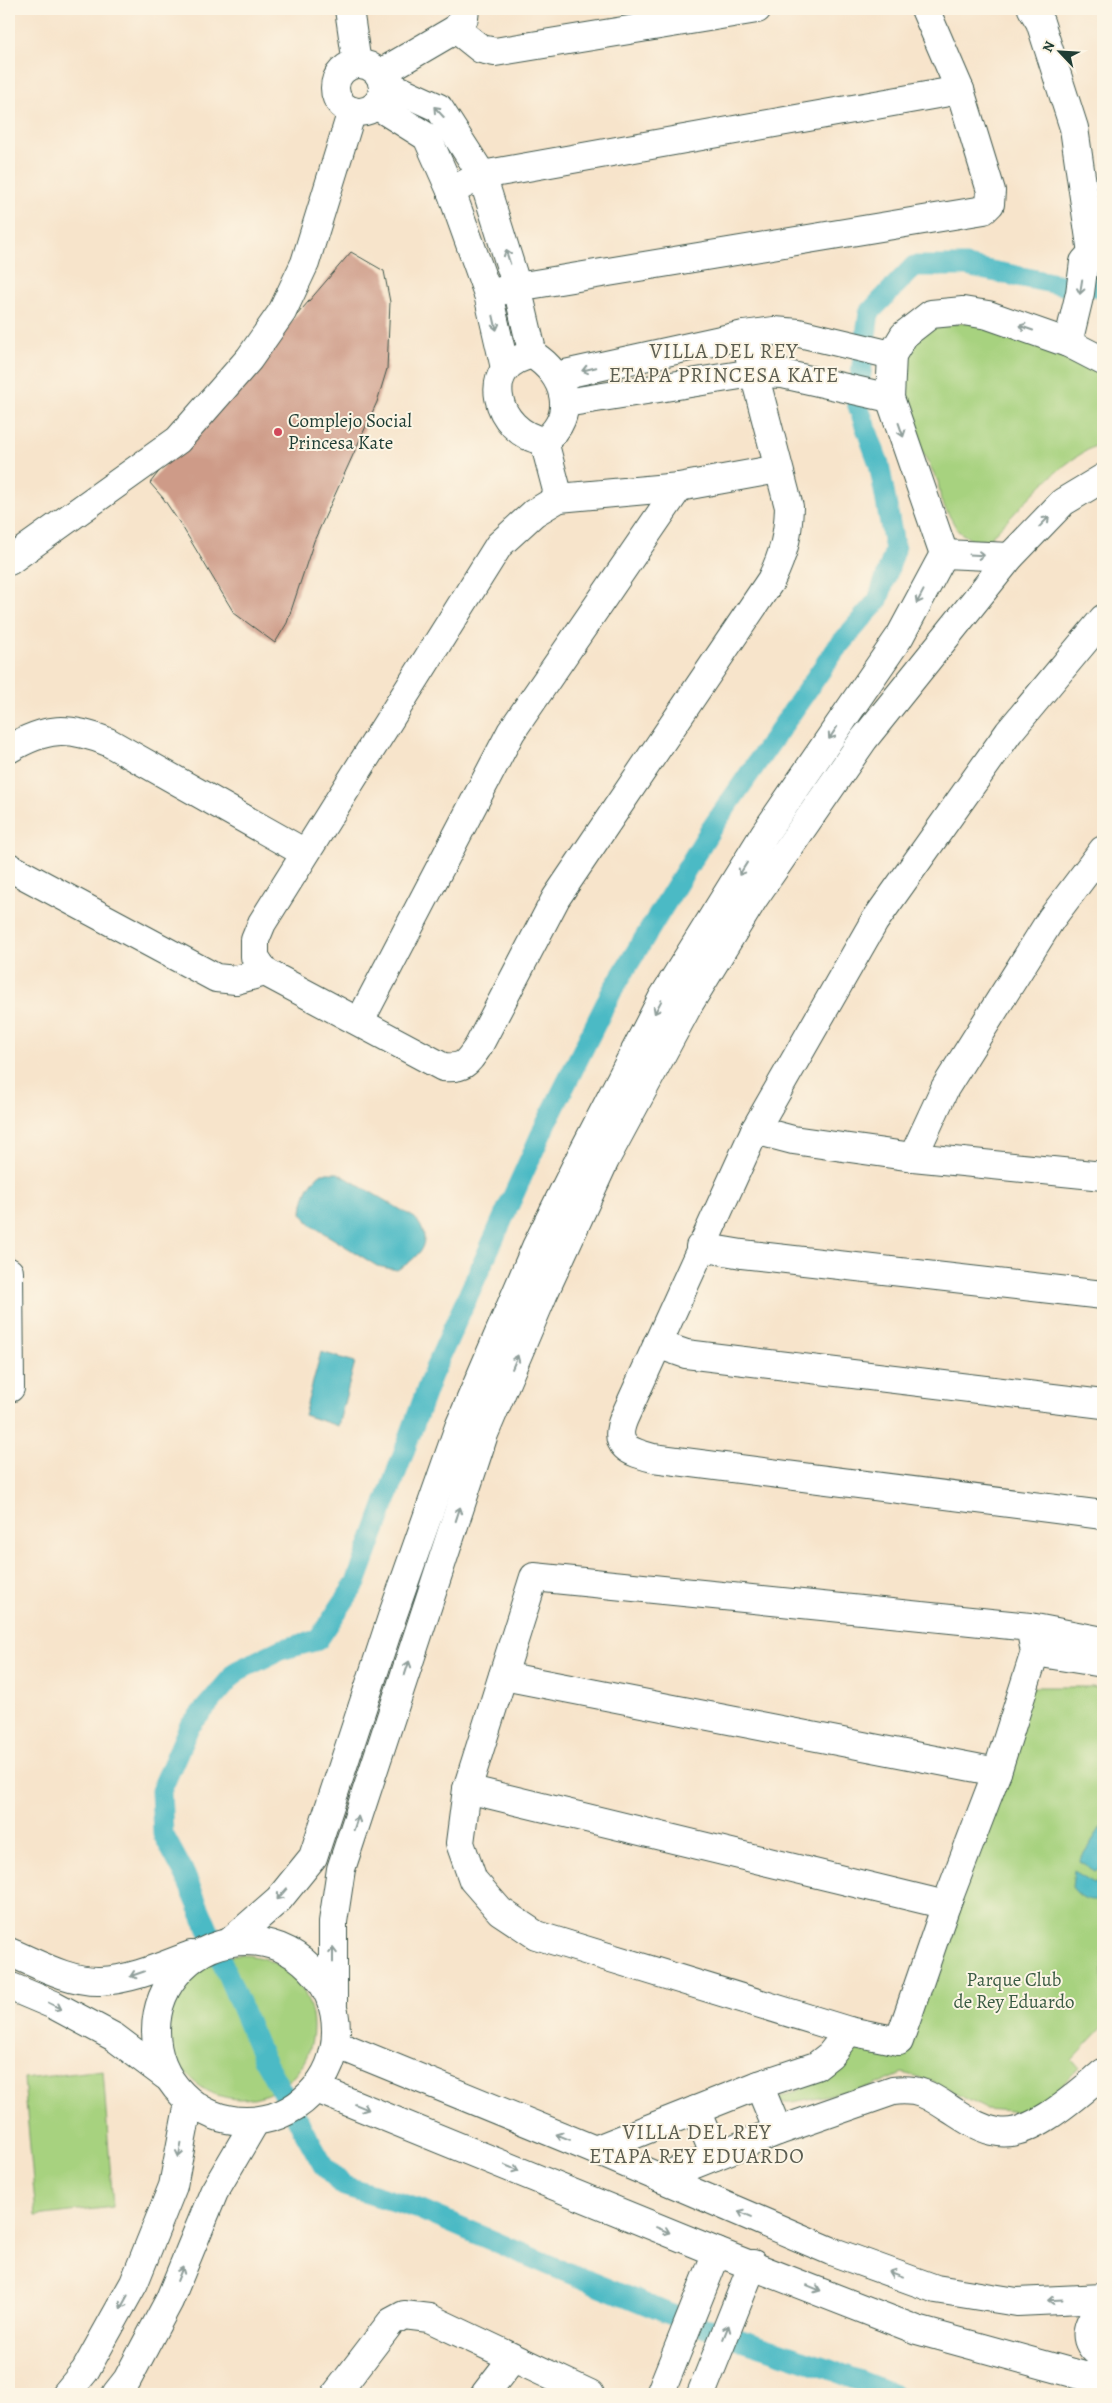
<svg xmlns="http://www.w3.org/2000/svg" width="1112" height="2403" viewBox="0 0 1112 2403" font-family="Alegreya,serif">
<style>
.green{fill:#a7d27f;stroke:#63885a}
.water{fill:#4cbac5;stroke:#367c7c}
.lines{fill:none;stroke-linecap:round;stroke-linejoin:round}
.canal{stroke:#4cbac5;stroke-width:21}
.building{fill:#ce9b88}
.minor-casing{stroke:#3f564b;stroke-width:30}
.minor{stroke:#fff;stroke-width:28}
.oneway{stroke:#8f9e9a}
.poi-dot{fill:#d1495b;stroke:#fcf5e5;stroke-width:2}
.labels{text-anchor:middle;dominant-baseline:central;stroke-width:4;stroke-linejoin:round;paint-order:stroke}
.poi-label{font-size:19px;fill:#1f3d34;stroke:#fcf5e5;text-anchor:start}
.park-label{font-size:19px;fill:#3a5b43;stroke:#fcf5e5}
.quarter-label{font-size:21px;letter-spacing:1px;fill:#5c5e51;stroke:#fcf5e5}
</style>
<rect width="100%" height="100%" fill="#fcf5e5"/>
<filter id="ink" filterUnits="userSpaceOnUse"><feTurbulence type="fractalNoise" baseFrequency=".02" numOctaves="2"/><feDisplacementMap in="SourceGraphic" scale="10" xChannelSelector="R" yChannelSelector="G"/><feConvolveMatrix kernelMatrix="1 2 1 2 8 2 1 2 1" color-interpolation-filters="sRGB"/></filter>
<filter id="wash" filterUnits="userSpaceOnUse"><feTurbulence type="fractalNoise" baseFrequency=".0096" numOctaves="4" result="noise"/><feDisplacementMap in="SourceGraphic" scale="20" xChannelSelector="R" yChannelSelector="G"/><feGaussianBlur stdDeviation="1.12" result="paint"/><feColorMatrix in="noise" values="0 0 0 0 0 0 0 0 0 0 0 0 0 0 0 0 0 1.4 0 .05"/><feComposite in="paint" operator="in"/></filter>
<g filter="url(#wash)">
<rect width="100%" height="100%" fill="#f7e4cb"/>
<g class="green">
<path d="M978 322 1103 370V442C1066 459 1038 487 1011 517 1004 524 996 531 990 539L973 541 958 531 941 501 938 481 923 453 901 402 903 362 909 347 933 326Z"/>
<polygon points="1027,1687 1092,1687 1103,1689 1103,2027 1072,2060 1079,2068 1049,2098 1022,2112 986,2109 930,2080 902,2073 870,2087 793,2102 782,2102 779,2098 834,2076 847,2044 895,2055"/>
<circle cx="241" cy="2027" r="72"/>
<polygon points="103,2070 113,2207 36,2216 24,2079"/>
</g>
<g class="water">
<path d="M322 1173H338L415 1218C435 1241 419 1258 397 1270L377 1266 311 1225 302 1213C303 1197 308 1182 322 1173Z"/>
<polygon points="321,1352 355,1362 338,1426 304,1415"/>
<polygon points="1103,1824 1103,1866 1095,1871 1079,1861"/>
<path d="M1074 1871 1094 1883 1103 1877V1899C1089 1902 1081 1899 1072 1887Z"/>
</g>
<g class="lines">
<polyline class="canal" points="894,2394 824,2367 735,2338 672,2315 549,2265 419,2209 344,2186 323,2165 262,2056 185,1875 163,1834 161,1791 189,1727 237,1671 280,1650 318,1640 356,1583 432,1375 543,1130 612,991 711,829 835,650 878,600 895,550 879,464 857,403 869,313 914,266 966,266 1062,285 1103,287"/>
</g>
<g id="blocks">
<polygon class="building" points="351,252 384,271 390,302 387,369 377,402 314,541 287,623 275,643 234,613 183,528 163,498 150,483 175,451 254,365"/>
</g>
</g>
<g filter="url(#ink)">
<use href="#blocks" fill-opacity="0" stroke="#3f564b" stroke-width="1"/>
<g class="lines">
<defs>
<g id="minor">
<polyline points="349,9 357,64"/>
<polyline points="1032,9 1040,22 1074,128 1092,253"/>
<polyline points="456,29 481,49 495,52 757,9"/>
<circle cx="359" cy="88" r="24"/>
<polyline points="379,74 456,29 464,18 465,9"/>
<polyline points="382,82 439,108 482,175 517,287 533,355"/>
<polyline points="376,105 427,137 451,191 488,294 505,368"/>
<polyline points="451,191 482,175 960,90"/>
<polyline points="488,294 517,287 984,210 990,204 991,191 960,90 925,9"/>
<polyline points="1068,343 1080,293 1084,262 1092,253 1103,251"/>
<path d="M533 355C565 374 578 416 544 441 495 433 477 363 533 355Z"/>
<polyline points="556,376 744,335 774,331 799,333 892,355"/>
<polyline points="565,403 753,373 783,374 890,398"/>
<polyline points="544,441 559,498 679,487 778,469"/>
<path d="M559 498 534 513 499 545 262 923 255 940V957L265 972 443 1067C464 1069 467 1063 478 1047L556 898 771 580C784 553 788 536 789 507L744 335"/>
<polyline points="944,554 890,398 892,355 904,335 931,314 963,311 988,315 1068,343 1103,361"/>
<polyline points="944,554 1010,557"/>
<polyline points="9,561 178,440 249,359 282,312 305,263 352,111"/>
<path d="M1103 619 1009 732 874 922 755 1130 624 1418C612 1447 630 1452 653 1458L1103 1515"/>
<path d="M9 749C46 727 68 726 108 742L305 853"/>
<polyline points="9,867 216,978 236,980 265,972"/>
<polyline points="360,1021 511,732 679,487"/>
<polyline points="755,1130 793,1140 913,1157 1103,1176"/>
<polyline points="913,1157 945,1088 1051,919 1103,850"/>
<polyline points="700,1247 742,1254 1103,1295"/>
<polyline points="9,1272 10,1388"/>
<polyline points="657,1344 686,1354 1103,1404"/>
<polyline points="1030,1627 1035,1652 997,1772 946,1905 899,2041 849,2031 536,1935 500,1911 473,1880 460,1843 467,1789 534,1577 1030,1627 1103,1641"/>
<polyline points="1035,1652 1103,1663"/>
<polyline points="503,1676 997,1772"/>
<polyline points="467,1789 946,1905"/>
<polyline points="232,1940 279,1899 313,1857 392,1617 459,1427 536,1247 582,1154 662,999 765,833 900,636 944,554"/>
<circle cx="246" cy="2031" r="90"/>
<path d="M9 1952C36 1963 69 1982 100 1981 131 1980 162 1966 191 1955"/>
<polyline points="9,1986 54,2005 114,2037 166,2076"/>
<polyline points="333,2003 333,1922 341,1869 484,1434 543,1295 605,1160 689,1004 754,898 864,739 1010,557 1063,502 1103,478"/>
<polyline points="336,2044 595,2150 831,2251 936,2289 1017,2302 1103,2298"/>
<polyline points="759,2085 778,2131"/>
<polyline points="317,2089 717,2252 917,2330 1084,2376 1103,2376"/>
<polyline points="696,2110 715,2156"/>
<polyline points="595,2150 759,2085 816,2066 830,2055 849,2031"/>
<path d="M660 2178 778 2131 893 2091C919 2088 929 2095 950 2109 966 2119 979 2129 998 2132 1031 2138 1079 2093 1103 2073"/>
<path d="M1103 2306C1086 2322 1079 2343 1103 2356"/>
<polyline points="66,2394 85,2371 134,2283 173,2186 189,2102"/>
<polyline points="116,2394 127,2380 169,2301 214,2192 255,2122"/>
<polyline points="336,2394 391,2322 404,2315 429,2318 590,2394"/>
<polyline points="485,2394 512,2359"/>
<polyline points="660,2394 717,2252"/>
<polyline points="701,2394 753,2264"/>
</g>
</defs>
<use href="#minor" class="minor-casing"/>
<use href="#minor" class="minor"/>
</g>
<defs><path id="oneway-shaft" d="M-6 0H5M1.5-3L5.5 0L1.5 3" fill="none" stroke-width="1.6" stroke-linecap="round" stroke-linejoin="round" transform="scale(1.25)"/></defs>
<g class="oneway">
<use href="#oneway-shaft" transform="translate(439 112) rotate(-133)"/>
<use href="#oneway-shaft" transform="translate(508 257) rotate(-108)"/>
<use href="#oneway-shaft" transform="translate(1081 287) rotate(99)"/>
<use href="#oneway-shaft" transform="translate(495 323) rotate(77)"/>
<use href="#oneway-shaft" transform="translate(1026 328) rotate(-161)"/>
<use href="#oneway-shaft" transform="translate(589 369) rotate(167)"/>
<use href="#oneway-shaft" transform="translate(901 430) rotate(71)"/>
<use href="#oneway-shaft" transform="translate(1044 522) rotate(-46)"/>
<use href="#oneway-shaft" transform="translate(977 555) rotate(3)"/>
<use href="#oneway-shaft" transform="translate(920 597) rotate(118)"/>
<use href="#oneway-shaft" transform="translate(833 733) rotate(124)"/>
<use href="#oneway-shaft" transform="translate(743 869) rotate(122)"/>
<use href="#oneway-shaft" transform="translate(658 1007) rotate(118)"/>
<use href="#oneway-shaft" transform="translate(515 1362) rotate(-67)"/>
<use href="#oneway-shaft" transform="translate(458 1514) rotate(-72)"/>
<use href="#oneway-shaft" transform="translate(407 1668) rotate(-72)"/>
<use href="#oneway-shaft" transform="translate(356 1823) rotate(-72)"/>
<use href="#oneway-shaft" transform="translate(282 1894) rotate(131)"/>
<use href="#oneway-shaft" transform="translate(333 1955) rotate(-90)"/>
<use href="#oneway-shaft" transform="translate(137 1974) rotate(161)"/>
<use href="#oneway-shaft" transform="translate(55 2006) rotate(26)"/>
<use href="#oneway-shaft" transform="translate(362 2107) rotate(22)"/>
<use href="#oneway-shaft" transform="translate(563 2137) rotate(-158)"/>
<use href="#oneway-shaft" transform="translate(180 2150) rotate(101)"/>
<use href="#oneway-shaft" transform="translate(512 2168) rotate(22)"/>
<use href="#oneway-shaft" transform="translate(745 2214) rotate(-157)"/>
<use href="#oneway-shaft" transform="translate(663 2230) rotate(22)"/>
<use href="#oneway-shaft" transform="translate(180 2274) rotate(-68)"/>
<use href="#oneway-shaft" transform="translate(896 2274) rotate(-160)"/>
<use href="#oneway-shaft" transform="translate(814 2288) rotate(22)"/>
<use href="#oneway-shaft" transform="translate(1055 2300) rotate(177)"/>
<use href="#oneway-shaft" transform="translate(124 2302) rotate(119)"/>
<use href="#oneway-shaft" transform="translate(726 2332) rotate(-68)"/>
</g>
</g>
<circle class="poi-dot" cx="278" cy="432" r="5"/>
<g class="labels">
<g class="poi-label">
<text x="288" y="421">Complejo Social<tspan x="288" dy="22">Princesa Kate</tspan></text>
</g>
<g class="park-label">
<text x="1014" y="1980">Parque Club<tspan x="1014" dy="22">de Rey Eduardo</tspan></text>
</g>
<g class="quarter-label">
<text x="724" y="351">VILLA DEL REY<tspan x="724" dy="24">ETAPA PRINCESA KATE</tspan></text>
<text x="697" y="2132">VILLA DEL REY<tspan x="697" dy="24">ETAPA REY EDUARDO</tspan></text>
</g>
</g>
<rect width="1112" height="2403" fill="none" stroke="#fcf5e5" stroke-width="30"/>
<g transform="translate(1060 52) rotate(295)" stroke="#fcf5e5" stroke-width="4" paint-order="stroke">
<path d="M0-4L9 19L0 12L-9 19Z" fill="#1f3d34"/>
<text y="-8" font-size="14" font-weight="bold" text-anchor="middle" fill="#1f3d34">N</text>
</g>
</svg>
